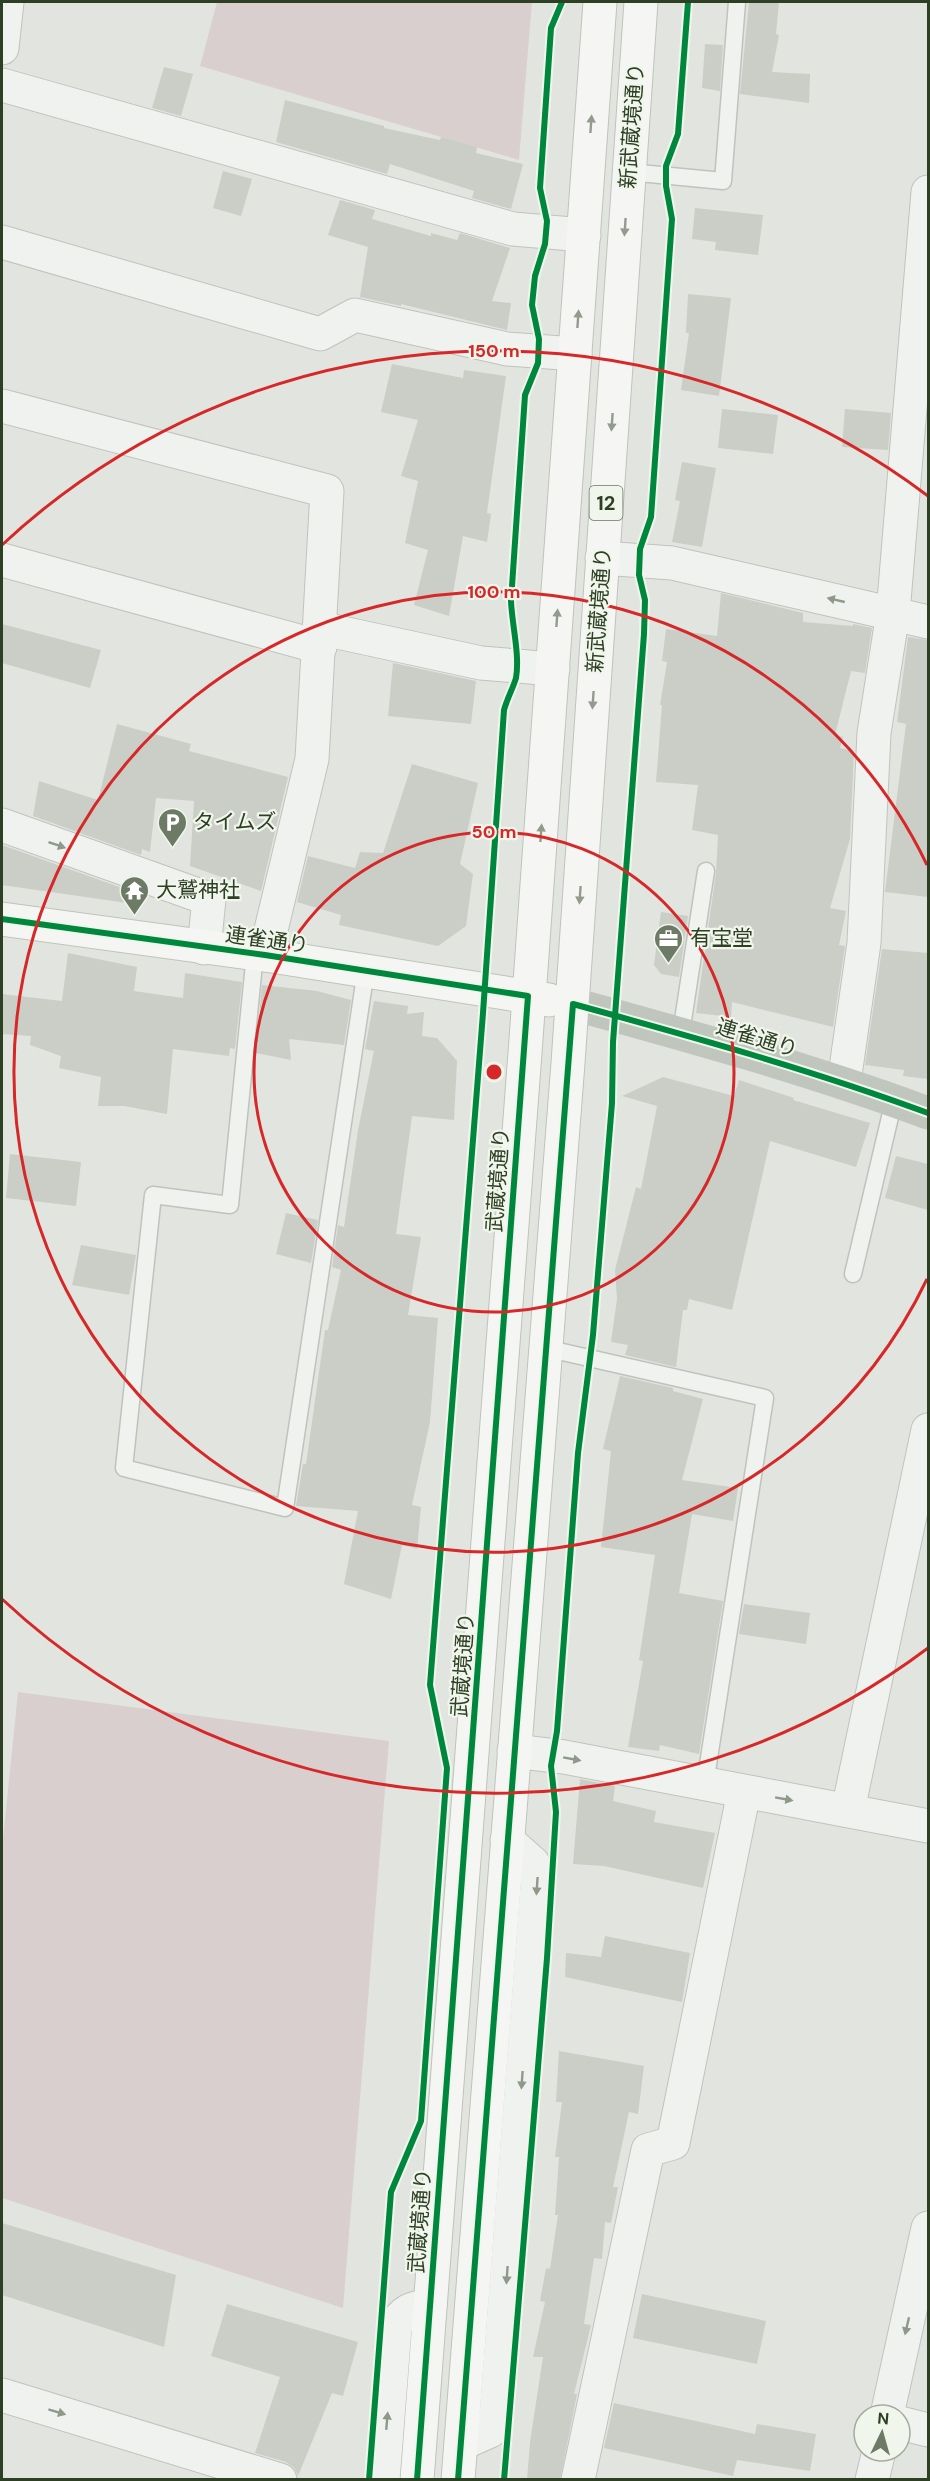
<svg xmlns="http://www.w3.org/2000/svg" width="930" height="2481" viewBox="0 0 930 2481" font-family="'DM Sans','Noto Sans JP',sans-serif">
<style>
.green{fill:#dacfcf}
.building{fill:#cacec7}
.lines{fill:none;stroke-linecap:round;stroke-linejoin:round}
.lane-casing{stroke:#c0c3bd;stroke-width:19}
.street-casing{stroke:#c0c3bd;stroke-width:35}
.primary-casing{stroke:#bfc3bb;stroke-width:35}
.lane{stroke:#f0f2ef;stroke-width:16}
.street{stroke:#f0f2ef;stroke-width:33}
.secondary{stroke:#c0c6bd;stroke-width:33}
.primary{stroke:#f5f6f3;stroke-width:33}
.cycleway-casing{stroke:#f0f6ec;stroke-width:10}
.cycleway{stroke:#00873e;stroke-width:6}
.oneway{fill:#929b8c}
.oneway2{fill:#8f998a}
.ring{fill:none;stroke:#d62828;stroke-width:3}
.labels{text-anchor:middle;dominant-baseline:central;stroke-width:4.5;stroke-linejoin:round;paint-order:stroke}
.shield{fill:#f0f6ec;stroke:#687760;stroke-width:1.5}
.shield-label{font-size:20px;font-weight:bold;fill:#2e4024}
.street-label{font-size:21px;fill:#2e4024;stroke:#f0f6ec}
.poi-label{font-size:21px;fill:#2e4024;stroke:#f0f6ec;text-anchor:start}
.centre{fill:#d62828;stroke:#f0f6ec;stroke-width:3}
.ring-label{font-size:18px;text-anchor:middle;font-weight:bold;fill:#d62828;stroke:#f0f6ec;stroke-width:4.5;stroke-linejoin:round;paint-order:stroke}
</style>
<rect width="100%" height="100%" fill="#e2e5df"/>
<g class="green">
<polygon points="217,2 532,2 519,160 200,66"/>
<polygon points="18,1692 389,1741 343,2308 2,2198 2,1849"/>
</g>
<g class="building">
<polygon points="749,2 779,2 776,34 779,35 772,72 810,74 809,103 740,94"/>
<polygon points="705,44 723,45 720,91 702,88"/>
<polygon points="164,67 193,74 181,116 152,108"/>
<polygon points="285,100 384,126 384,128 440,140 441,137 477,147 476,153 523,164 511,209 472,198 474,191 390,164 387,174 276,142"/>
<polygon points="223,171 252,179 241,216 213,208"/>
<polygon points="340,200 375,210 372,219 431,236 431,233 457,240 460,233 510,248 492,301 511,303 507,330 401,304 401,306 360,297 368,247 328,235"/>
<polygon points="695,208 763,215 758,255 715,250 716,242 692,239"/>
<polygon points="688,294 731,298 719,396 681,390 689,333 686,333"/>
<polygon points="392,364 463,378 464,370 506,376 487,513 491,514 487,542 463,536 449,616 414,605 428,550 405,543 418,481 401,476 418,420 381,412"/>
<polygon points="722,409 778,415 773,454 718,448"/>
<polygon points="845,409 891,413 888,450 842,447"/>
<polygon points="682,462 716,468 702,547 672,542 680,501 675,500"/>
<polygon points="721,593 803,613 803,622 853,626 853,624 872,628 865,673 851,671 835,735 843,737 840,748 854,751 850,839 830,908 846,911 839,945 845,946 833,1027 732,1002 731,1017 696,1013 716,873 718,835 692,830 698,785 656,782 662,705 660,705 667,662 662,661 666,629 717,636"/>
<polygon points="2,624 101,650 90,688 2,663"/>
<polygon points="908,637 928,640 928,897 885,892 906,724 897,722"/>
<polygon points="393,663 476,681 471,724 388,716"/>
<polygon points="117,724 191,744 189,751 288,777 261,891 190,866 194,801 156,798 150,852 142,849 141,855 33,816 39,781 98,800"/>
<polygon points="412,764 478,783 460,864 473,874 466,926 438,946 339,925 341,915 297,902 308,856 355,868 360,852 383,853"/>
<polygon points="2,845 136,893 134,904 2,885"/>
<polygon points="661,912 688,916 679,977 661,974 654,965"/>
<polygon points="882,949 928,953 928,1079 903,1076 904,1070 865,1065"/>
<polygon points="68,953 137,967 134,991 183,998 185,973 242,982 235,1049 230,1048 229,1056 173,1049 167,1114 124,1106 98,1106 101,1077 59,1068 61,1056 30,1045 31,1036 2,1034 2,994 62,1001"/>
<polygon points="262,985 317,991 351,1000 344,1045 289,1039 291,1060 256,1053"/>
<polygon points="374,1001 408,1006 407,1014 424,1012 422,1036 437,1038 457,1061 454,1120 412,1116 396,1234 421,1237 408,1315 438,1318 430,1422 412,1505 421,1507 417,1549 402,1545 391,1599 344,1584 358,1511 296,1506 303,1464 306,1464 325,1330 328,1330 341,1270 332,1267 338,1225 344,1227 358,1130 374,1051 365,1049"/>
<polygon points="663,1077 734,1096 739,1080 794,1098 793,1100 870,1123 856,1167 770,1141 732,1310 689,1299 687,1310 683,1310 676,1367 625,1355 628,1345 611,1342 617,1299 615,1270 636,1187 641,1189 657,1106 622,1096"/>
<polygon points="10,1154 81,1162 76,1206 6,1198"/>
<polygon points="896,1156 928,1164 928,1210 885,1198"/>
<polygon points="286,1213 318,1220 311,1263 276,1254"/>
<polygon points="81,1245 136,1255 129,1295 72,1285"/>
<polygon points="620,1376 673,1388 673,1391 703,1399 682,1480 738,1488 733,1521 692,1514 679,1593 723,1601 699,1754 660,1745 659,1751 628,1747 643,1661 639,1660 655,1555 601,1547 611,1451 603,1449"/>
<polygon points="744,1604 810,1613 806,1644 739,1634"/>
<polygon points="580,1779 615,1786 613,1801 656,1811 654,1822 715,1833 703,1888 604,1866 573,1864"/>
<polygon points="605,1936 690,1953 682,2002 565,1977 566,1953 601,1957"/>
<polygon points="559,2051 644,2066 638,2114 629,2112 613,2187 618,2187 611,2223 605,2222 602,2259 594,2258 584,2324 591,2325 574,2394 577,2394 560,2480 527,2480 530,2442 543,2357 533,2357 545,2302 540,2301 546,2268 550,2269 558,2215 555,2215 559,2157 555,2157 562,2102 556,2102"/>
<polygon points="2,2223 176,2275 164,2347 2,2295"/>
<polygon points="642,2294 766,2321 757,2364 633,2338"/>
<polygon points="227,2304 358,2342 343,2396 332,2393 298,2476 294,2468 286,2462 255,2453 280,2377 211,2356"/>
<polygon points="614,2403 755,2434 757,2424 816,2434 810,2471 737,2460 733,2476 604,2448"/>
</g>
<g class="lines">
<defs>
<g id="lane">
<polyline points="629,172 723,181 737,2"/>
<polyline points="255,954 230,1205 153,1195 124,1468 285,1508 366,970"/>
<polyline points="681,1033 706,871"/>
<polyline points="853,1274 894,1100"/>
<polyline points="545,1348 765,1398 705,1784"/>
</g>
<g id="street">
<polyline points="2,48 7,2"/>
<polyline points="2,85 513,229 584,235"/>
<polyline points="2,242 320,334 355,315 507,349 575,354"/>
<polyline points="2,406 327,491 312,759 265,955"/>
<polyline points="602,558 672,563 928,622"/>
<polyline points="2,560 320,647"/>
<polyline points="319,628 481,663 553,669"/>
<polyline points="2,825 209,899 204,948"/>
<polyline points="844,1082 864,943 874,733 893,613 928,192"/>
<polyline points="514,1751 564,1757 928,1826"/>
<polyline points="848,1810 928,1430"/>
<polyline points="2,2395 280,2480"/>
<polyline points="887,2415 928,2228"/>
<polyline points="900,2423 928,2430"/>
<polyline points="461,2444 490,2431 496,2416 538,1874 533,1863 507,1840"/>
<path d="M383 2480 395 2328C401 2310 413 2308 430 2305"/>
<polyline points="578,2480 648,2150 673,2143 744,1792"/>
<polyline points="872,2480 879,2451"/>
</g>
<g id="primary">
<polyline points="2,919 265,955 549,1000"/>
<polyline points="417,2480 525,1053 600,2"/>
<polyline points="458,2480 568,1063 641,2"/>
</g>
</defs>
<use href="#lane" class="lane-casing"/>
<use href="#street" class="street-casing"/>
<use href="#primary" class="primary-casing"/>
<use href="#lane" class="lane"/>
<use href="#street" class="street"/>
<path class="secondary" d="M573 1004C693 1037 812 1070 928 1113"/>
<use href="#primary" class="primary"/>
<defs>
<g id="cycleway">
<polyline points="2,919 265,955 528,996 417,2480"/>
<path d="M369 2480 391 2192 421 2121 427 2039 447 1768 430 1685 483 1013 504 710C507 699 513 688 516 678 520 655 512 625 511 601L525 395 538 363 539 339 532 305 535 276 545 244 547 221 540 188 551 28 562 2"/>
<path d="M458 2480 573 1004C693 1037 812 1070 928 1113"/>
<polyline points="504,2480 547,1958 556,1812 551,1766 557,1731 578,1453 593,1335 612,1103 613,1042 644,634 645,600 639,575 640,549 651,517 672,219 666,186 666,166 678,134 688,2"/>
</g>
</defs>
<use href="#cycleway" class="cycleway-casing"/>
<use href="#cycleway" class="cycleway"/>
</g>
<defs><path id="oneway-solid" d="M-6-.8H1V-3.2L6.5 0L1 3.2V.8H-6Z" transform="scale(1.5)"/></defs>
<g class="oneway">
<use href="#oneway-solid" transform="translate(591 124) rotate(-86)"/>
<use href="#oneway-solid" transform="translate(625 227) rotate(94)"/>
<use href="#oneway-solid" transform="translate(578 319) rotate(-86)"/>
<use href="#oneway-solid" transform="translate(612 422) rotate(94)"/>
<use href="#oneway-solid" transform="translate(557 618) rotate(-86)"/>
<use href="#oneway-solid" transform="translate(593 700) rotate(94)"/>
<use href="#oneway-solid" transform="translate(541 833) rotate(-86)"/>
<use href="#oneway-solid" transform="translate(580 895) rotate(94)"/>
</g>
<g class="oneway2">
<use href="#oneway-solid" transform="translate(836 600) rotate(-167)"/>
<use href="#oneway-solid" transform="translate(57 845) rotate(19)"/>
<use href="#oneway-solid" transform="translate(572 1759) rotate(10)"/>
<use href="#oneway-solid" transform="translate(784 1799) rotate(10)"/>
<use href="#oneway-solid" transform="translate(537 1886) rotate(94)"/>
<use href="#oneway-solid" transform="translate(522 2080) rotate(94)"/>
<use href="#oneway-solid" transform="translate(507 2275) rotate(94)"/>
<use href="#oneway-solid" transform="translate(907 2326) rotate(103)"/>
<use href="#oneway-solid" transform="translate(57 2412) rotate(17)"/>
<use href="#oneway-solid" transform="translate(387 2421) rotate(-85)"/>
</g>
<g class="ring">
<circle cx="494" cy="1072" r="240"/>
<path d="M927 1279A480 480 0 1 1 927 865"/>
<path d="M928 1648A721 721 0 0 1 2 1599M2 545A721 721 0 0 1 928 496"/>
</g>
<defs>
<symbol id="parking-pin" viewBox="-11 -11 22 30"><path d="M0 17L-7.5 6A9.5 9.5 0 1 1 7.5 6Z" fill="#6d7a65" stroke="#f0f6ec"/><path d="M-3.5-5.5H1a3.5 3.5 0 0 1 0 7H-1V5.5H-3.5ZM-1-3.4V-.6H.8a1.4 1.4 0 0 0 0-2.8Z" fill="#fff"/></symbol>
<symbol id="temple-pin" viewBox="-11 -11 22 30"><path d="M0 17L-7.5 6A9.5 9.5 0 1 1 7.5 6Z" fill="#6d7a65" stroke="#f0f6ec"/><path d="M0-6L5-2H3V0L6.5 2.5H4V6H1.5V3h-3V6H-4V2.5H-6.5L-3 0V-2H-5Z" fill="#fff"/></symbol>
<symbol id="office-pin" viewBox="-11 -11 22 30"><path d="M0 17L-7.5 6A9.5 9.5 0 1 1 7.5 6Z" fill="#6d7a65" stroke="#f0f6ec"/><path d="M-6-3h4V-5.5h4V-3h4V5H-6ZM-1-4.5V-3h2v-1.5ZM-6 0V1H6V0Z" fill="#fff"/></symbol>
</defs>
<g fill-rule="evenodd">
<use href="#parking-pin" x="156" y="806" width="33" height="45"/>
<use href="#temple-pin" x="118" y="874" width="33" height="45"/>
<use href="#office-pin" x="652" y="922" width="33" height="45"/>
</g>
<g class="labels">
<rect class="shield" x="589.5" y="486" width="33" height="34" rx="4.5"/>
<g class="shield-label">
<text x="606" y="503">12</text>
</g>
<g class="street-label">
<text transform="translate(632 126) rotate(-86)">新武蔵境通り</text>
<text transform="translate(599 610) rotate(-86)">新武蔵境通り</text>
<text transform="translate(267 940) rotate(8)">連雀通り</text>
<text transform="translate(757 1038) rotate(17)">連雀通り</text>
<text transform="translate(498 1180) rotate(-86)">武蔵境通り</text>
<text transform="translate(463 1665) rotate(-86)">武蔵境通り</text>
<text transform="translate(420 2221) rotate(-86)">武蔵境通り</text>
</g>
<g class="poi-label">
<text x="193" y="822">タイムズ</text>
<text x="156" y="890">大鷲神社</text>
<text x="690" y="938">有宝堂</text>
</g>
</g>
<circle cx="494" cy="1072" r="9" class="centre"/>
<g class="ring-label">
<text x="494" y="357">150 m</text>
<text x="494" y="598">100 m</text>
<text x="494" y="838">50 m</text>
</g>
<rect width="930" height="2481" fill="none" stroke="#2e4024" stroke-width="6"/>
<g transform="translate(882 2433) rotate(5)"><circle r="28" fill="#f0f6ec" stroke="#a2ad9c" stroke-width="1.5"/>
<path d="M0-4.5L10 22L0 15L-10 22Z" fill="#6d7a65"/>
<text y="-9" font-size="16" font-weight="bold" text-anchor="middle" fill="#2e4024">N</text>
</g>
</svg>
